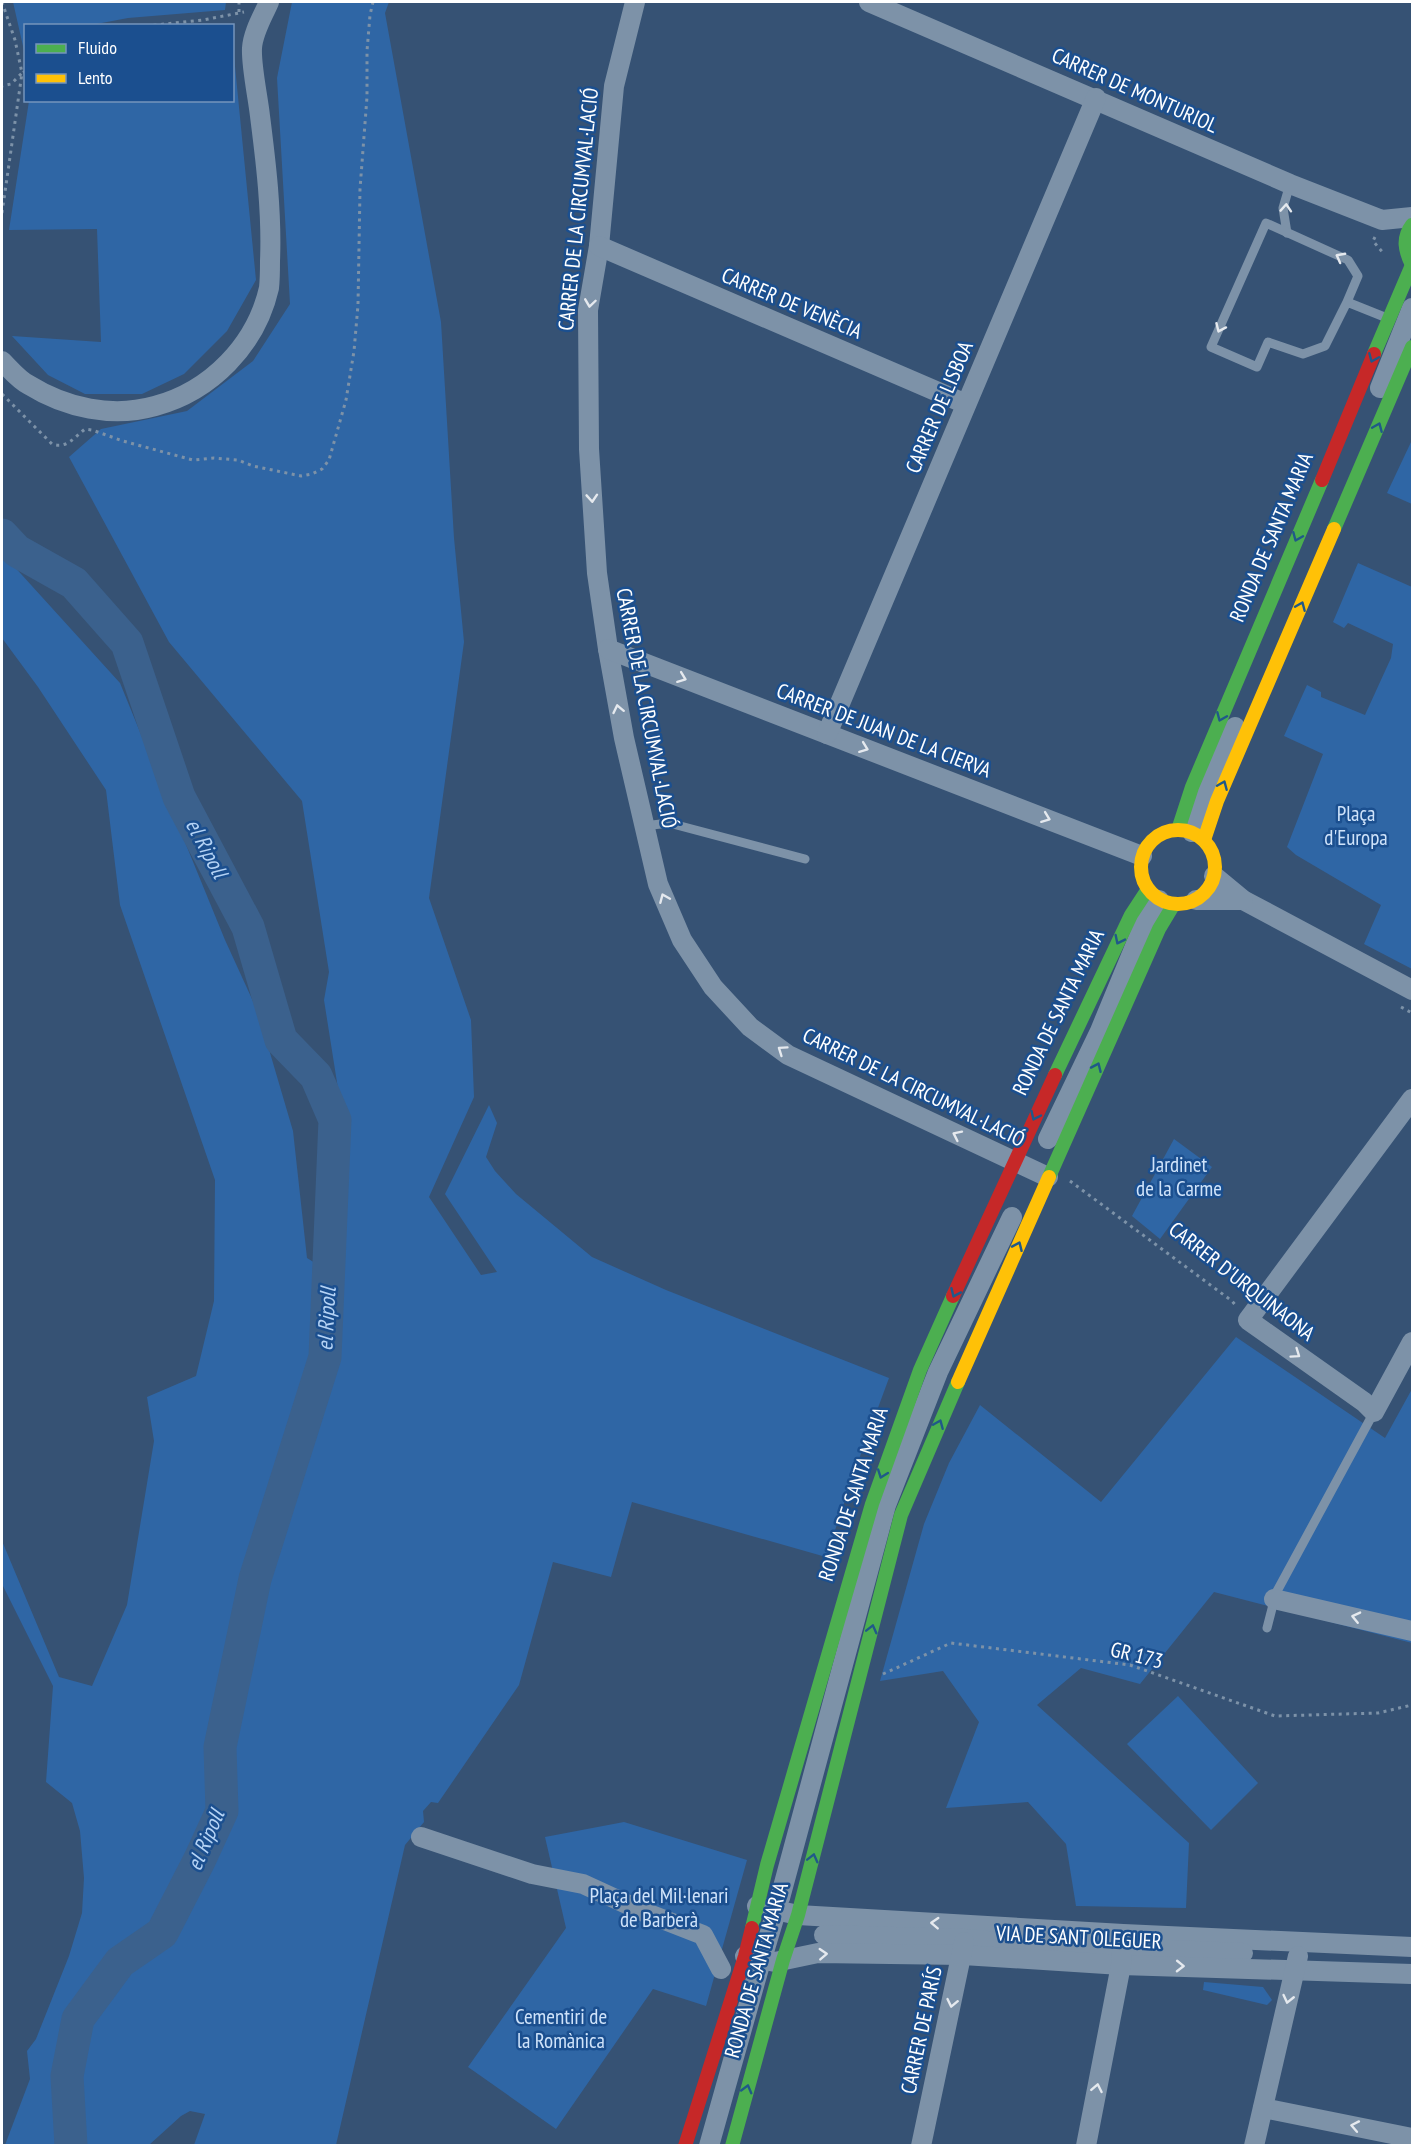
<svg xmlns="http://www.w3.org/2000/svg" width="1414" height="2147" viewBox="0 0 1414 2147" font-family="'PT Sans Narrow',sans-serif">
<style>
.green{fill:#2f66a5}
.lines{fill:none;stroke-linecap:round;stroke-linejoin:round}
.river{stroke:#3b618d;stroke-width:33}
.path{stroke:#7d92a8;stroke-width:3;stroke-dasharray:3 4.5;stroke-linecap:butt}
.lane{stroke:#7d92a8;stroke-width:9}
.street{stroke:#7d92a8;stroke-width:20}
.fast{stroke:#4caf50;stroke-width:14}
.slow{stroke:#ffc107;stroke-width:14}
.jam{stroke:#c62828;stroke-width:14}
.oneway{stroke:#e5e9ee}
.oneway2{stroke:#205989}
.labels{text-anchor:middle;dominant-baseline:central;stroke-width:5;stroke-linejoin:round;paint-order:stroke}
.street-label{font-size:21px;fill:#fff;stroke:#1b4f8f}
.park-label{font-size:21px;fill:#cfe3fa;stroke:#1b4f8f}
.water-label{font-size:22px;font-style:italic;fill:#b5d3f5;stroke:#1b4f8f}
</style>
<rect width="100%" height="100%" fill="#365274"/>
<g class="green">
<polygon points="13,2 226,2 225,10 128,18 91,25 26,26 25,55"/>
<polygon points="292,2 389,2 385,13 441,322 454,538 464,642 429,898 471,1020 474,1097 429,1197 481,1275 497,1272 445,1194 489,1105 497,1123 486,1157 495,1171 516,1194 592,1257 666,1290 889,1378 858,1462 826,1557 632,1502 611,1577 553,1562 519,1685 438,1803 431,1802 423,1811 424,1822 405,1845 336,2145 194,2145 205,2114 190,2111 181,2116 149,2145 5,2145 30,2079 27,2051 36,2039 69,1956 82,1913 84,1878 80,1831 72,1803 46,1782 53,1686 2,1584 2,1541 59,1677 92,1686 127,1605 154,1441 147,1397 196,1376 214,1301 215,1180 120,905 106,790 38,687 2,638 2,553 120,683 225,940 258,1012 293,1131 307,1258 336,1276 342,1114 324,1000 329,972 302,801 169,642 69,457 101,429 187,411 253,361 290,304 277,78"/>
<polygon points="233,46 256,280 227,331 184,374 142,394 85,394 48,375 12,336 101,342 97,229 9,230 29,101 232,100"/>
<polygon points="1412,440 1412,504 1387,493"/>
<polygon points="1358,563 1412,587 1412,969 1364,944 1381,905 1296,855 1287,847 1323,754 1284,736 1307,685 1321,692 1321,697 1365,715 1391,658 1393,644 1348,623 1344,628 1333,622"/>
<polygon points="1174,1139 1212,1167 1160,1239 1132,1216"/>
<polygon points="1236,1337 1385,1438 1412,1389 1412,1643 1214,1592 1140,1684 1081,1668 1037,1705 1189,1843 1186,1908 1076,1906 1066,1844 1028,1802 946,1808 979,1722 943,1671 880,1681 924,1524 949,1463 980,1405 1101,1502"/>
<polygon points="1178,1696 1258,1783 1211,1830 1127,1744"/>
<polygon points="624,1822 747,1860 706,2006 653,1989 556,2129 468,2067 566,1928 545,1837"/>
<polygon points="1204,1982 1263,1987 1272,2000 1267,2005 1203,1990"/>
</g>
<g class="lines">
<polyline class="river" points="2,535 17,551 74,583 127,643 179,797 248,927 281,1040 316,1076 335,1120 325,1357 255,1579 220,1747 222,1811 200,1859 162,1933 120,1962 78,2019 67,2076 71,2146"/>
<g class="path">
<polyline points="2,2 15,40 22,73 11,84 2,86"/>
<polyline points="239,12 239,2"/>
<polyline points="146,26 203,20 244,12"/>
<polyline points="2,213 22,73 26,71"/>
<polyline points="1375,237 1373,241 1384,254"/>
<path d="M2 394 52 444C66 449 74 438 85 429L92 430 123 441 178 456 193 460 214 458 238 460 253 466 301 476 312 474 322 469 329 460 346 400 354 351 358 305 360 189 367 97V51L370 15 373 2"/>
<polyline points="1401,1007 1412,1013"/>
<polyline points="1070,1181 1232,1301 1237,1307"/>
<polyline points="883,1674 951,1643 1130,1665 1275,1716 1378,1713 1412,1705"/>
</g>
<g class="lane">
<polyline points="1287,233 1283,208 1290,184"/>
<polyline points="1347,302 1325,346 1303,354 1268,342 1257,367 1211,347 1266,223 1348,260 1358,276 1347,302 1387,318"/>
<polyline points="644,826 669,823 805,859"/>
<polyline points="1267,1628 1276,1593 1374,1412"/>
</g>
<g class="street">
<polyline points="635,2 614,86 599,246 588,310 589,449 597,573 608,649 624,738 658,884 682,940 713,987 750,1027 788,1055 1048,1177"/>
<polyline points="869,2 1290,184 1382,220 1412,217"/>
<polyline points="599,246 966,404"/>
<path d="M2 361C10 369 19 380 29 385 66 408 112 418 155 406 211 391 256 345 269 288 270 279 270 269 270 261 272 213 266 163 260 116 258 97 251 66 252 48 253 32 263 16 269 2"/>
<polyline points="1380,388 1412,308"/>
<polyline points="608,649 1142,856"/>
<polyline points="827,734 1096,98"/>
<polyline points="1192,832 1205,794 1235,727"/>
<polyline points="1214,876 1243,900 1412,990"/>
<polyline points="1196,900 1243,900"/>
<polyline points="1412,1099 1248,1320 1364,1402 1374,1412 1412,1342"/>
<polyline points="1048,1139 1100,1031 1145,922 1159,900"/>
<polyline points="1274,1599 1412,1631"/>
<polyline points="421,1837 532,1874 583,1884 644,1912 703,1935 721,1969"/>
<polyline points="780,1898 886,1505 938,1372 1012,1217"/>
<polyline points="757,1906 798,1915 1123,1934 1412,1947"/>
<polyline points="824,1935 965,1939 1090,1950 1122,1948 1243,1953"/>
<polyline points="764,1952 775,1915"/>
<polyline points="745,1956 775,1962 818,1953 963,1955 1121,1965 1412,1974"/>
<polyline points="1263,2108 1412,2138"/>
<polyline points="709,2146 759,1968"/>
<polyline points="921,2146 964,1942"/>
<polyline points="1086,2146 1121,1965 1122,1952"/>
<polyline points="1254,2146 1298,1956"/>
</g>
<g class="fast">
<path d="M1412 225C1402 238 1405 251 1412 265"/>
<polyline points="1374,354 1412,265"/>
<polyline points="1334,529 1412,347"/>
<polyline points="1178,830 1192,787 1322,480"/>
<polyline points="1055,1075 1131,915 1148,889"/>
<polyline points="1049,1177 1159,929 1174,904"/>
<polyline points="752,1928 767,1865 872,1504 920,1370 953,1296"/>
<polyline points="732,2146 783,1960 798,1915 901,1515 958,1382"/>
</g>
<g class="slow">
<circle cx="1178" cy="867" r="37"/>
<polyline points="1204,840 1217,801 1334,529"/>
<polyline points="958,1382 1049,1177"/>
</g>
<g class="jam">
<polyline points="1322,480 1374,354"/>
<polyline points="953,1296 1055,1075"/>
<polyline points="685,2146 745,1956 752,1928"/>
</g>
</g>
<defs><path id="oneway-chevron" d="M-2-3.5L2.5 0L-2 3.5" fill="none" stroke-width="1.6" stroke-linecap="round" stroke-linejoin="round" transform="scale(1.5)"/></defs>
<g class="oneway">
<use href="#oneway-chevron" transform="translate(1286 208) rotate(-86)"/>
<use href="#oneway-chevron" transform="translate(1340 257) rotate(-152)"/>
<use href="#oneway-chevron" transform="translate(590 303) rotate(98)"/>
<use href="#oneway-chevron" transform="translate(1220 328) rotate(114)"/>
<use href="#oneway-chevron" transform="translate(592 498) rotate(86)"/>
<use href="#oneway-chevron" transform="translate(682 678) rotate(21)"/>
<use href="#oneway-chevron" transform="translate(618 709) rotate(-102)"/>
<use href="#oneway-chevron" transform="translate(864 748) rotate(21)"/>
<use href="#oneway-chevron" transform="translate(1046 818) rotate(21)"/>
<use href="#oneway-chevron" transform="translate(664 898) rotate(-113)"/>
<use href="#oneway-chevron" transform="translate(782 1050) rotate(-145)"/>
<use href="#oneway-chevron" transform="translate(957 1135) rotate(-154)"/>
<use href="#oneway-chevron" transform="translate(1296 1354) rotate(35)"/>
<use href="#oneway-chevron" transform="translate(1356 1617) rotate(-167)"/>
<use href="#oneway-chevron" transform="translate(935 1923) rotate(-177)"/>
<use href="#oneway-chevron" transform="translate(823 1954) rotate(-3)"/>
<use href="#oneway-chevron" transform="translate(1180 1966) rotate(1)"/>
<use href="#oneway-chevron" transform="translate(1288 1999) rotate(103)"/>
<use href="#oneway-chevron" transform="translate(952 2003) rotate(102)"/>
<use href="#oneway-chevron" transform="translate(1097 2088) rotate(-79)"/>
<use href="#oneway-chevron" transform="translate(1355 2126) rotate(-169)"/>
</g>
<g class="oneway2">
<use href="#oneway-chevron" transform="translate(1373 358) rotate(113)"/>
<use href="#oneway-chevron" transform="translate(1378 427) rotate(-67)"/>
<use href="#oneway-chevron" transform="translate(1297 537) rotate(113)"/>
<use href="#oneway-chevron" transform="translate(1301 606) rotate(-67)"/>
<use href="#oneway-chevron" transform="translate(1221 717) rotate(113)"/>
<use href="#oneway-chevron" transform="translate(1223 785) rotate(-67)"/>
<use href="#oneway-chevron" transform="translate(1119 940) rotate(116)"/>
<use href="#oneway-chevron" transform="translate(1097 1067) rotate(-66)"/>
<use href="#oneway-chevron" transform="translate(1035 1116) rotate(115)"/>
<use href="#oneway-chevron" transform="translate(1018 1246) rotate(-66)"/>
<use href="#oneway-chevron" transform="translate(955 1293) rotate(114)"/>
<use href="#oneway-chevron" transform="translate(939 1424) rotate(-67)"/>
<use href="#oneway-chevron" transform="translate(882 1474) rotate(110)"/>
<use href="#oneway-chevron" transform="translate(872 1629) rotate(-76)"/>
<use href="#oneway-chevron" transform="translate(813 1858) rotate(-76)"/>
<use href="#oneway-chevron" transform="translate(747 2089) rotate(-75)"/>
</g>
<g class="labels">
<g class="street-label">
<text transform="translate(1135 90) rotate(24)">CARRER DE MONTURIOL</text>
<text transform="translate(578 209) rotate(-84)">CARRER DE LA CIRCUMVAL·LACIÓ</text>
<text transform="translate(792 303) rotate(23)">CARRER DE VENÈCIA</text>
<text transform="translate(939 407) rotate(-67)">CARRER DE LISBOA</text>
<text transform="translate(1271 537) rotate(-67)">RONDA DE SANTA MARIA</text>
<text transform="translate(647 708) rotate(79)">CARRER DE LA CIRCUMVAL·LACIÓ</text>
<text transform="translate(884 730) rotate(21)">CARRER DE JUAN DE LA CIERVA</text>
<text transform="translate(1058 1012) rotate(-64)">RONDA DE SANTA MARIA</text>
<text transform="translate(914 1087) rotate(26)">CARRER DE LA CIRCUMVAL·LACIÓ</text>
<text transform="translate(1242 1281) rotate(38)">CARRER D'URQUINAONA</text>
<text transform="translate(853 1494) rotate(-72)">RONDA DE SANTA MARIA</text>
<text transform="translate(1137 1655) rotate(14)">GR 173</text>
<text transform="translate(1079 1937) rotate(3)">VIA DE SANT OLEGUER</text>
<text transform="translate(756 1970) rotate(-74)">RONDA DE SANTA MARIA</text>
<text transform="translate(921 2030) rotate(-78)">CARRER DE PARÍS</text>
</g>
<g class="park-label">
<text x="1356" y="813">Plaça<tspan x="1356" dy="24">d'Europa</tspan></text>
<text x="1179" y="1164">Jardinet<tspan x="1179" dy="24">de la Carme</tspan></text>
<text x="659" y="1895">Plaça del Mil·lenari<tspan x="659" dy="24">de Barberà</tspan></text>
<text x="561" y="2016">Cementiri de<tspan x="561" dy="24">la Romànica</tspan></text>
</g>
<g class="water-label">
<text transform="translate(207 848) rotate(62)">el Ripoll</text>
<text transform="translate(326 1319) rotate(-87)">el Ripoll</text>
<text transform="translate(205 1840) rotate(-67)">el Ripoll</text>
</g>
</g>
<rect width="1414" height="2147" fill="none" stroke="#ffffff" stroke-width="6"/>
<rect x="24" y="24" width="210" height="78" fill="#1b4f8f" stroke="#7695bc" stroke-width="1.5"/>
<rect x="36" y="44" width="30" height="9" fill="#4caf50" stroke="#7695bc" stroke-width="1.5"/>
<text x="78" y="54" font-size="18" fill="#ffffff">Fluido</text>
<rect x="36" y="74" width="30" height="9" fill="#ffc107" stroke="#7695bc" stroke-width="1.5"/>
<text x="78" y="84" font-size="18" fill="#ffffff">Lento</text>
</svg>
